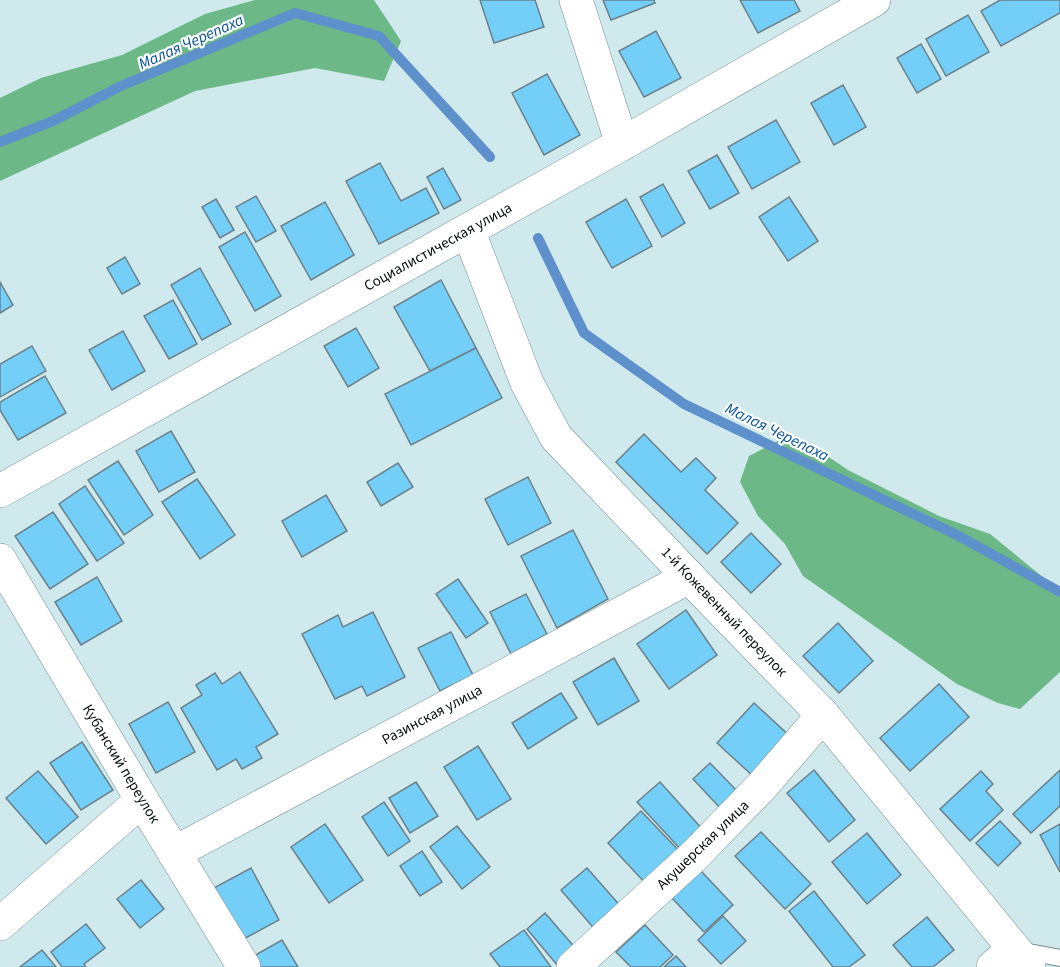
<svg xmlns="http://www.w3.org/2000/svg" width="1060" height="967" viewBox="0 0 1060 967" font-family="'Source Sans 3',sans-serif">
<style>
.forest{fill:#6cb887}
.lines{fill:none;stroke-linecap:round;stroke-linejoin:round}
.stream{stroke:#5e90cb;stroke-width:10}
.building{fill:#74cff8;stroke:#6c808a;stroke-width:1.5}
.lane-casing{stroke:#778f91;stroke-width:18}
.street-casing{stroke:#778f91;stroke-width:34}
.secondary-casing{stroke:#778f91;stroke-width:34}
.lane{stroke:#fff;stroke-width:16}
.street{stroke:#fff;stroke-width:33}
.secondary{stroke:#fff;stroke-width:33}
.labels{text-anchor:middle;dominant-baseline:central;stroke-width:4.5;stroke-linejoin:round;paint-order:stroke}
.street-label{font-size:15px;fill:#060f10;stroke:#fff}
.water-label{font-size:16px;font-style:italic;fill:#025097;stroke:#fff}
</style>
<rect width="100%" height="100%" fill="#cfe9ec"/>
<g class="forest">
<polygon points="255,0 374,0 401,41 384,81 315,68 195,91 0,181 0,98 41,78 122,55 205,14"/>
<polygon points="780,440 808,443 848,470 939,516 990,534 1060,591 1060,672 1020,709 998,703 957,684 803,576 785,544 758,516 740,482 749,456"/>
</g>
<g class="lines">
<g class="stream">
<polyline points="0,142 53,121 121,86 295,13 379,36 490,157"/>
<polyline points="538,238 584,333 684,404 957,535 1060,592"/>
</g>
</g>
<g class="building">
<polygon points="480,0 535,0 544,27 494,43"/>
<polygon points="603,0 654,0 655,3 611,20"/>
<polygon points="740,0 794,0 800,11 758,33"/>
<polygon points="1000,0 1060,0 1060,13 1001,46 981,11"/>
<polygon points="968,15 989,52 946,76 926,39"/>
<polygon points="656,31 681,78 644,97 619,51"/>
<polygon points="921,44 941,79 917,93 897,58"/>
<polygon points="547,74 580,135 544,155 512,93"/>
<polygon points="843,85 866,127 834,145 811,103"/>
<polygon points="776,120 800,162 752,189 728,147"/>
<polygon points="717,155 739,193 710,209 688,171"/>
<polygon points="380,163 401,201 426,188 439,213 379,244 346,181"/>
<polygon points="443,168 461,200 444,209 427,177"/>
<polygon points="663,184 685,223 662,237 640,197"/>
<polygon points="256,196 276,231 256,242 236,207"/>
<polygon points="789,197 818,241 788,261 759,217"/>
<polygon points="216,199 234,230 220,238 202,207"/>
<polygon points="626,199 652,246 612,268 586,222"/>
<polygon points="325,202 354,255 311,280 281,226"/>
<polygon points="245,232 281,296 255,311 219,247"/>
<polygon points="125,257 140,284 122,294 107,268"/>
<polygon points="200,268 231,324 202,340 171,285"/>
<polygon points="441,280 476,348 430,371 394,307"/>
<polygon points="0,282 13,305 0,313"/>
<polygon points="173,300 197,344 169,359 144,316"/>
<polygon points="356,328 379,368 348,387 324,346"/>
<polygon points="123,331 145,371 112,390 89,350"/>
<polygon points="32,346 46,371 0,397 0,364"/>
<polygon points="476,348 502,398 411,445 385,394"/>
<polygon points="45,376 66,413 18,440 0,410 0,402"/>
<polygon points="171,431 195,472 159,492 136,451"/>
<polygon points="644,434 681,472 696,458 716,478 705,490 738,523 707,554 616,462"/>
<polygon points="118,461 153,515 124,535 88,480"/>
<polygon points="398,463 413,487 381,506 367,482"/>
<polygon points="528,477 551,523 508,545 485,499"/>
<polygon points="197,479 235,535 200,559 162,502"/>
<polygon points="85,486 124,543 97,561 59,504"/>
<polygon points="326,495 347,531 302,557 282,521"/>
<polygon points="53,512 88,564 50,589 15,536"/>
<polygon points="573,530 608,599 557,628 521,556"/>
<polygon points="751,533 781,564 751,593 721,562"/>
<polygon points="97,577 122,621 81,645 55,602"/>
<polygon points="458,579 488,623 466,638 436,594"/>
<polygon points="526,594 547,634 511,654 490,612"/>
<polygon points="686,610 717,655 669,689 637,644"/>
<polygon points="373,612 405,677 367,696 362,686 335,699 302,634 338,615 343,627"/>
<polygon points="838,623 873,661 839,693 803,656"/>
<polygon points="451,632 473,675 440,691 418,648"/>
<polygon points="614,658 639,701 598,725 573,682"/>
<polygon points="240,672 278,734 256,747 262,758 242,769 236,759 217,770 181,708 202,695 196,685 215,673 222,684"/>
<polygon points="939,684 969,717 910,771 880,738"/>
<polygon points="561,693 577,718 528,749 512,723"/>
<polygon points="168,702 195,752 156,773 129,724"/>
<polygon points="754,703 792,738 755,778 717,743"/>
<polygon points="82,742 113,790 81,810 50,763"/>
<polygon points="478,746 511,799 477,820 444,767"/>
<polygon points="710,763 739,793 722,810 693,779"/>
<polygon points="814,770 855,820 829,842 787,793"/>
<polygon points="1060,770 1060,806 1031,833 1013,814"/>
<polygon points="38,771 78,817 46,844 6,798"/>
<polygon points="981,771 993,784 986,791 1003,810 970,841 940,809"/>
<polygon points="416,782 438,816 410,833 389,798"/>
<polygon points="660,782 704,831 682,851 637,802"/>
<polygon points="384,802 410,841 388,856 362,817"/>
<polygon points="641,811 681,853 647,885 608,843"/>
<polygon points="1000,821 1021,843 998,866 976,843"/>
<polygon points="325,824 363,880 329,903 291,847"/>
<polygon points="1060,824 1060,872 1040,835"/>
<polygon points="457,826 490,867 462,889 430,847"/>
<polygon points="761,832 811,884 785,909 735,856"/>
<polygon points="867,833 901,875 867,904 832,862"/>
<polygon points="422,851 442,882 420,896 400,866"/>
<polygon points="251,868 279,920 240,941 212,889"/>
<polygon points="587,868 623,909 597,932 561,890"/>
<polygon points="701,871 733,905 704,932 672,898"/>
<polygon points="141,880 164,909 140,928 117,899"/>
<polygon points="814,891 865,955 849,967 833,967 789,911"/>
<polygon points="545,913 577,950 558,966 527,929"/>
<polygon points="723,916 746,941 721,964 698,940"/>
<polygon points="927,917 954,950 933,967 912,967 893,945"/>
<polygon points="86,924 105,948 84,964 86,967 62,967 51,952"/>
<polygon points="645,925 673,955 660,967 631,967 616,952"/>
<polygon points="524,930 551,967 500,967 490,954"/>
<polygon points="282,940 298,967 258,967 252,957"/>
<polygon points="42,950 56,967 20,967"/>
<polygon points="676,956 686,967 664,967"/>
</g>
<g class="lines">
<defs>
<polyline id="lane" points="1018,950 1060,958"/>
<g id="street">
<polyline points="576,0 622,144"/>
<polyline points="468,230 527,383 556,437 689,577 823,715 1029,967"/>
<polyline points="0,560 142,800 244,967"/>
<polyline points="174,853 689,577"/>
<polyline points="0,924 142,800"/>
<polyline points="573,967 694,856 762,786 823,715"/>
<polyline points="993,967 1014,949"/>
</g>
<polyline id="secondary" points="0,491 622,144 874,0"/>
</defs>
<use href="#lane" class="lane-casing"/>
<use href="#street" class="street-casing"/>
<use href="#secondary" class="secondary-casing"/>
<use href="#lane" class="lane"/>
<use href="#street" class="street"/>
<use href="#secondary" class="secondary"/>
</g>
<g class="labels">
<g class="street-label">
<text transform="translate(438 247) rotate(-29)">Социалистическая улица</text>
<text transform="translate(724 612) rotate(46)">1-й Кожевенный переулок</text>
<text transform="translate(432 715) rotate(-28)">Разинская улица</text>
<text transform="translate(121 764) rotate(59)">Кубанский переулок</text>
<text transform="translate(703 845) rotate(-44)">Акушерская улица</text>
</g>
<g class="water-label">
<text transform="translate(191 42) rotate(-24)">Малая Черепаха</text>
<text transform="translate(777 432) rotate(26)">Малая Черепаха</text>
</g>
</g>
</svg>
